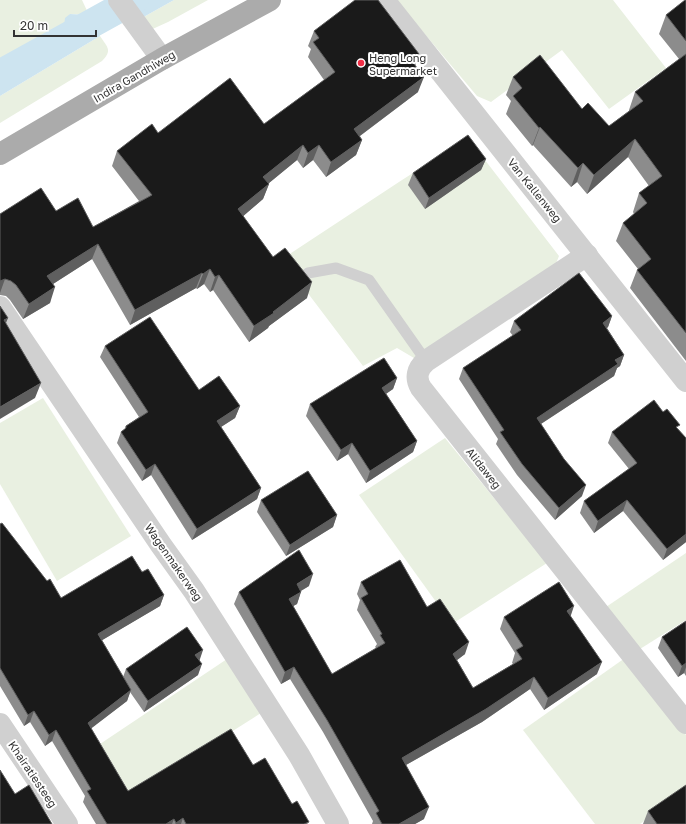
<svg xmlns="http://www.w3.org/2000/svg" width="686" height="824" viewBox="0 0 686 824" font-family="'Golos Text',sans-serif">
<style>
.green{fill:#e9f0e1}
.water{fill:#cde4f0}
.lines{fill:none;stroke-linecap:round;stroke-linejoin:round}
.canal{stroke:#cde4f0;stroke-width:29}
.lane{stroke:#d0d0d0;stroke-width:11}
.street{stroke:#d0d0d0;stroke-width:22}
.primary{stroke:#ababab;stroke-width:22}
.wall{fill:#8c8c8c}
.shaded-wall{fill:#5f5f5f}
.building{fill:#1a1a1a;stroke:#5f5f5f}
.poi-dot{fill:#f12e46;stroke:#fff;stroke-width:1.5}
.labels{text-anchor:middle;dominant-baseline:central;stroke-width:4;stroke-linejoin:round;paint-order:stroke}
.poi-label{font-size:11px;fill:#333;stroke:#fff;text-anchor:start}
.street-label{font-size:11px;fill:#333;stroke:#fff}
</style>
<rect width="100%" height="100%" fill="#fff"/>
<g class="green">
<polygon points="0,0 82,0 89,15 70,14 64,26 0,62"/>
<polygon points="174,0 208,0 168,22 146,32 140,19"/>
<polygon points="396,0 613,0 666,68 609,109 562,50 491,102 477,96"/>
<path d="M100 36C107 47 113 50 102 61L0 123V96Z"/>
<polygon points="468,138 559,256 555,266 414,358 397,348 363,366 282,259 402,180"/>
<polygon points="43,398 131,536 57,581 0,484 0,423"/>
<polygon points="445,438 547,563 452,624 359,495"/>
<polygon points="686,553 686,620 640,649 606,607"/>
<polygon points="625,658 686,735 686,791 640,824 595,824 523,730"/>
<polygon points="227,659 261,713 127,798 97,746"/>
</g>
<g class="water">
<polygon points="130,0 174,0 140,19"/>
<polygon points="70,14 89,15 100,36 0,96 0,62 64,26 65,18"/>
</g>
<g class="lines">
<polyline class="canal" points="0,74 134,0"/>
<polyline class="lane" points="308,273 336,268 369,280 426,361"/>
<g class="street">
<polyline points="119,0 162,59"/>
<polyline points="384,0 686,381"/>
<path d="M587 255 426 361C417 369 415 378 421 388L686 723"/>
<polyline points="0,307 161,545 194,591 299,755 338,824"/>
<polyline points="0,724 67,824"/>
</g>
<polyline class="primary" points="0,154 162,59 270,0"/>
</g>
<g class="wall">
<polygon points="686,0 686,361 630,288 637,270 638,269 616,241 623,223 634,214 633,212 639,193 649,186 628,157 587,194 577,182 571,187 533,145 532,146 506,114 511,101 506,95 513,77 582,109 609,126 629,111 629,110 635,92 679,59 659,34 666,15"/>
<polygon points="314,31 415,65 418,92 360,136 362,140 356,155 326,177 313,160 303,168 297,160 269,183 269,184 263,199 243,216 273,257 307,298 269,326 268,328 249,342 213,290 210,292 204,284 197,289 196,288 130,325 92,259 53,284 50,303 23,319 10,300 6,296 0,295 0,214 56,211 93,227 139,201 112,166 117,151 158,133 264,124 324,80 308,57 311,49 308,46"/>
<polygon points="486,159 481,170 425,209 408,185 413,173"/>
<polygon points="612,316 608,327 607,328 624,355 620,366 617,368 614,376 541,424 582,496 555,520 517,475 496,444 498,439 459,379 463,368 513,336 510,332 514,321"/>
<polygon points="105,346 199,390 240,406 235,418 221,427 261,488 257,499 192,540 151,475 142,481 117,443 121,432 125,429 126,426 139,417 100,357"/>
<polygon points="397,378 393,389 386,394 417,441 413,452 366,483 348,454 337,461 306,416 310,404"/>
<polygon points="678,429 686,438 686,542 663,560 623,511 594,533 580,513 584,501 629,469 608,443 612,432"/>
<polygon points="261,500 337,515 333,527 286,556 257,512"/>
<polygon points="0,524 61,598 142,572 164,595 160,606 102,640 123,677 126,669 199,660 198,675 144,712 130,692 127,701 91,728 128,791 253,765 292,804 308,824 96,824 83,802 85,796 52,741 45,746 30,722 24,726 0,686"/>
<polygon points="361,582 427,607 465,654 457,660 473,688 513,664 512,663 515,653 500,629 504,617 570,616 597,674 544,710 530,689 482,722 406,765 424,819 415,824 372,824 373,821 323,732 290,679 281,684 234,604 239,592 309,586 301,591 297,604 293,606 332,674 376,648 375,647 377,644 357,610 360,600 357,594"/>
<polygon points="686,621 686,676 684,673 678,677 658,648 662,637"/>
<polygon points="648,811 686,824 643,824"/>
</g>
<g class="shaded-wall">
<polygon points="419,54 414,69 411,60"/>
<polygon points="424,77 418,92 349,144 354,129"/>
<polygon points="540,127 533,145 532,146 539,128"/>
<polygon points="635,139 628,157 587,194 594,175"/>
<polygon points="362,140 356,155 326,177 331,162"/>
<polygon points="303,145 297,160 258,192 263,177"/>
<polygon points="319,145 313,160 303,168 308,153"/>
<polygon points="486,159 481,170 425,209 429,198"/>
<polygon points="583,163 577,182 571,187 578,168"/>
<polygon points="269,184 263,199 233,225 238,209"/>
<polygon points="98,244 92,259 42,291 47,276"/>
<polygon points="210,269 204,284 197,289 203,274"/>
<polygon points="202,273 196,288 130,325 135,310"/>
<polygon points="219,275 213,290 210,292 215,277"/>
<polygon points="5,279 0,293 0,281"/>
<polygon points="312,282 307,298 269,326 268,328 249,342 254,326"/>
<polygon points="55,287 50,303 23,319 29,304"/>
<polygon points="612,316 608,327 599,334 603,323"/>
<polygon points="8,318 2,333 4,320"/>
<polygon points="624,355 620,366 617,368 614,376 533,429 537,418 615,360"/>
<polygon points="397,378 393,389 378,399 382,388"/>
<polygon points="41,383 35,398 0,419 0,407"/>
<polygon points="240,406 235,418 213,432 217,421"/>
<polygon points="417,441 413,452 366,483 370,471"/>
<polygon points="352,443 348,454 337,461 341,450"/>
<polygon points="155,464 151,475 142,481 146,470"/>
<polygon points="586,485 582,496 555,520 559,508"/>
<polygon points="261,488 257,499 192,540 197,529"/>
<polygon points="627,500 623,511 594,533 598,521"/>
<polygon points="337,515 333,527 286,556 290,545"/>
<polygon points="686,534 686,542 663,560 667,549"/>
<polygon points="313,574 309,586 292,596 297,584"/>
<polygon points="301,592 297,604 284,611 289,599"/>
<polygon points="164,595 160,606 94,645 98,634"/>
<polygon points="574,606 570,618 567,611"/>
<polygon points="469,642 465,654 449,666 453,654"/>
<polygon points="203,650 199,662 195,655"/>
<polygon points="602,662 597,674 544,710 548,698"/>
<polygon points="686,663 686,667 684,673 678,677 682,666"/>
<polygon points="202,664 198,675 144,712 148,701"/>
<polygon points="294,667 290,679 281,684 285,672"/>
<polygon points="534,677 530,689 482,722 397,770 402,758"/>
<polygon points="131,690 127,701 84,734 88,723"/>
<polygon points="34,711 30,722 24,726 28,715"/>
<polygon points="56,730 52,741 45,746 49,735"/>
<polygon points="429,807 424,819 415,824 399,824"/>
<polygon points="183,818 181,824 175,824 176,823"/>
<polygon points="174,819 172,824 166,824"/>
</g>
<g class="building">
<polygon points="355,0 378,0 419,54 411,60 424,77 354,129 362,140 331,162 319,145 308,153 303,145 263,177 269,184 238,209 273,257 285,248 312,282 273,312 274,313 254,326 219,275 215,277 210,269 203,274 202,273 135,310 98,244 47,276 55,287 29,304 16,285 11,281 5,279 0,281 0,214 41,188 56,211 78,198 93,227 152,195 117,151 152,124 158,133 230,78 264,124 335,72 313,42 319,38 314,31"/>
<polygon points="685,0 686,0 686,41 666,15"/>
<polygon points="686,54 686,333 637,270 651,259 623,223 647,203 639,193 662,176 635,139 594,175 583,163 578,168 540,127 539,128 513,96 522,88 513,77 540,55 582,109 588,103 609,126 643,101 635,92"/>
<polygon points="468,135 486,159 429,198 413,173"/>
<polygon points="579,273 612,316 603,323 624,355 615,360 618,364 537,418 564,459 586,485 559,508 522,464 500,432 504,430 463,368 521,330 514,321"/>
<polygon points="0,306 8,318 4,320 41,383 0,407"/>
<polygon points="150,317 199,390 219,376 240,406 217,421 261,488 197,529 155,464 146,470 121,432 126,428 126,426 148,412 105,346"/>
<polygon points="384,358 397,378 382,388 417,441 370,471 352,443 341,450 310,404"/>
<polygon points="654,400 663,412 667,409 680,425 676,427 686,438 686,534 667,549 627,500 598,521 584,501 637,463 612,432"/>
<polygon points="308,471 337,515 290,545 261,500"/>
<polygon points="2,523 47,581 50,579 61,598 132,556 142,572 148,569 164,595 98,634 131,690 88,723 128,791 231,729 253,765 265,758 292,804 297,801 309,822 304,824 186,824 183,818 176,823 174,819 166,824 107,824 87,791 91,789 56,730 49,735 34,711 28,715 0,668 0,524"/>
<polygon points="299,550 313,574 297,584 301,592 289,599 332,674 385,643 380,635 382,634 361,598 368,594 361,582 400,560 427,607 440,599 469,642 453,654 473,688 522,659 516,650 523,646 504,617 559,582 574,606 567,611 602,662 548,698 534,677 486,709 402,758 429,807 399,824 382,824 376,813 379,811 327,720 294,667 285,672 239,592"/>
<polygon points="686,621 686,663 682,666 662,637"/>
<polygon points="187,627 203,650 195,655 202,664 148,701 126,669"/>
<polygon points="0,770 15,794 29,785 52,824 0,824"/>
<polygon points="686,785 686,824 657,824 648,811"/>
</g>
<circle class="poi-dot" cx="361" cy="63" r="4"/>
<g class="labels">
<g class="poi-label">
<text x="369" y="57">Heng Long<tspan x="369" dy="13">Supermarket</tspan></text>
</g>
<g class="street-label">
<text transform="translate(134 76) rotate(-30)">Indira Gandhiweg</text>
<text transform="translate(535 190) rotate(51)">Van Kallenweg</text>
<text transform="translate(484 468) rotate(52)">Alidaweg</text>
<text transform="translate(174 562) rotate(55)">Wagenmakerweg</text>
<text transform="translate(33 774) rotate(56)">Khairatiesteeg</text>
</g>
</g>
<path d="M14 30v6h82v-6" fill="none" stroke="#333333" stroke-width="2"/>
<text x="20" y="30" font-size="12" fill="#333333" stroke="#ffffff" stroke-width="3" paint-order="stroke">20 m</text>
</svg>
